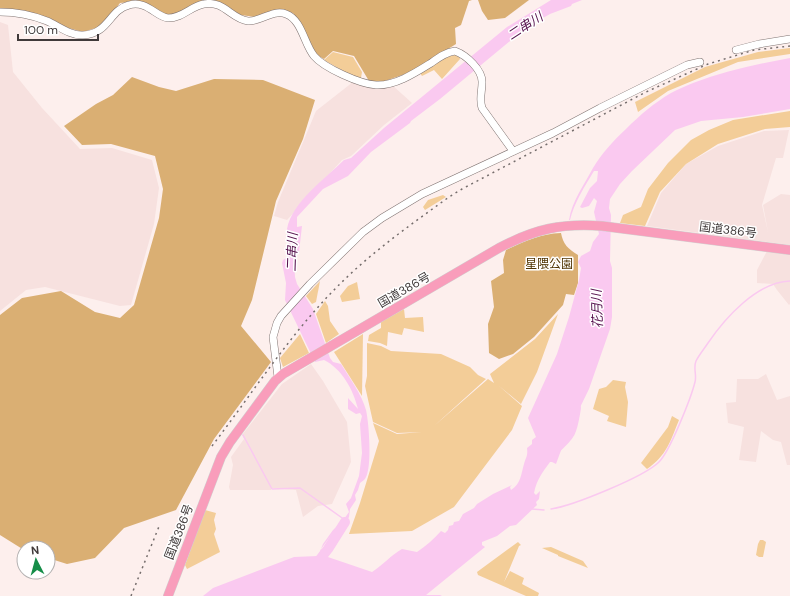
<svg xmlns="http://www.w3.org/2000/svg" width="790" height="596" viewBox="0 0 790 596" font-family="'DM Sans','Noto Sans JP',sans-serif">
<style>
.built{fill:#f7e1df}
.green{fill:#f3cd98}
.forest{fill:#daaf73}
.water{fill:#fac9f0}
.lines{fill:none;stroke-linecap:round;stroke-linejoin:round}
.stream{stroke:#fac9f0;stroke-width:1.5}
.river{stroke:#fac9f0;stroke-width:10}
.secondary-casing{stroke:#807472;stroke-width:8}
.highway-casing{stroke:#d1d0d0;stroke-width:10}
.secondary{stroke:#fff;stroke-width:7}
.highway{stroke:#f99dbb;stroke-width:9}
.rail{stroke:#756d6c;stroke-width:1.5;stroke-dasharray:2 4;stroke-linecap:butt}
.labels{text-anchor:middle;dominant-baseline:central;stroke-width:3;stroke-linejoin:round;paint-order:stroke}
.street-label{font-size:12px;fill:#403a3a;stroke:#fff}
.park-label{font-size:12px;fill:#4f3300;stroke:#fff}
.water-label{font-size:13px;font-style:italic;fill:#55104d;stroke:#fff}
</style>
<rect width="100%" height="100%" fill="#fdefed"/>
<g class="built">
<polygon points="0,22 8,25 13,72 42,108 80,149 112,148 152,160 159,188 154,224 131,305 120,306 45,287 26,290 0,311"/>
<polygon points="353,82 392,85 412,103 384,125 351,156 342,160 287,220 274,216 278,202 316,111"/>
<polygon points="789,130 783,158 776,158 762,205 768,232 763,205 781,194 790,195 790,245 647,226 661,193 686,164 718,146 764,131"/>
<polygon points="767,251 790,254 790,304 789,305 777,290 773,284 757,283 757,270"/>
<polygon points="311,364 323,381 347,422 351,462 332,504 318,506 303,517 296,490 271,488 271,490 230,490 229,487 233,465 231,457 244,439 262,472 242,435 282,384"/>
<polygon points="766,374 777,400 790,396 790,465 787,465 781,442 773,440 761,431 756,462 739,460 744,427 728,423 726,403 736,402 737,379 758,379"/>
</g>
<g class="green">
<polygon points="790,48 790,54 738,62 668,91 638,112 635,102 705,67 758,52"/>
<polygon points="333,52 353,57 362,72 361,78 352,76 324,60"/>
<polygon points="455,55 459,55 460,59 442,79 434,70 422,76 419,72 446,57"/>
<polygon points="790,111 790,127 765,129 718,144 686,164 660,192 645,226 620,223 623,215 641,207 648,189 668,163 691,140 709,130 733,120"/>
<polygon points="443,195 446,197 425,210 423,207 428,200"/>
<polygon points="320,281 316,302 312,304 306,296"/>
<polygon points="357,282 360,299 342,302 340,296 348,286"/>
<polygon points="325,301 328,306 330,321 339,334 326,343 316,314"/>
<polygon points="404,309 405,318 423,317 424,332 404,328 402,335 388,332 387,346 380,343 368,341 369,335 381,328 381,322"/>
<polygon points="558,314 537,372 521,404 498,385 522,406 512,430 454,507 412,531 349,534 360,503 379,441 373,423 397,434 422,432 397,433 373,422 365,386 367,376 367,343 381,346 391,351 441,354 470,367 478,375 486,379 434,426 488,379 494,383 490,374 535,339"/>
<polygon points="300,334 309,353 283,367 280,358"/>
<polygon points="363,334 362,396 334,352"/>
<polygon points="613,380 626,382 625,387 628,402 626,427 607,421 609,416 593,409 599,389 606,387"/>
<path d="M672 416 679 420C670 442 667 455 647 469L641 463 668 427Z"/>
<polygon points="205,510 216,513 214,520 216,529 214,534 220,552 187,569 185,565"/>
<polygon points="760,540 763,540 766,542 763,557 759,557 756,555 758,544"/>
<polygon points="518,542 521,545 519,546 504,582 510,571 524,578 522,584 539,593 538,596 526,596 478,575 477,572"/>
<polygon points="551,547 583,561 588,568 558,556 558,555 542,548"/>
</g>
<g class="forest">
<polygon points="0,0 203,0 176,14 162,14 138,1 120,3 102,26 83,32 0,9"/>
<polygon points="206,0 472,0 469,1 461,25 455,28 456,44 411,72 382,82 369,81 354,56 333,51 324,59 315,54 293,13 278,10 255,17 241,15 218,2"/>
<polygon points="478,0 529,0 505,18 488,20 482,11"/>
<polygon points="132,77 159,87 176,91 214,79 263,80 315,100 303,139 276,201 252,300 241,326 271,362 214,439 176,510 124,528 95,558 67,564 48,558 48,548 24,548 24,550 0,535 0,315 22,298 61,291 95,312 120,318 134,305 159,218 163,189 155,156 111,144 82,145 64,126 96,104 113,95"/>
<path d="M561 233C563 244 568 249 578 255V283L574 295 566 294 563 305 534 337 513 354 499 359 489 353 488 324 494 307 491 281 504 273 503 260 506 250C525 241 540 234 561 233Z"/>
</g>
<path class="water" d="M551 0H582L572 4 571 6 550 14 527 27 440 99 411 121 410 123 371 152 348 176 323 189 297 217V227L302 226 299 252 295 256 294 260 295 277 297 284 313 309 330 358 333 362 341 364C349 377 362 395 366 410 369 423 372 465 366 477 365 480 362 481 360 483L358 490 355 495 356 500 350 509 349 517 339 533 336 545 332 550 329 551 335 542 339 526 332 534 321 549 323 551 322 555 372 572C383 565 391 555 402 549L417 552C426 546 434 539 441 531L445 533 448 530 449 526 453 525 454 522 459 521 463 514 474 508 477 504 493 494 512 485 510 487 511 490C521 484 521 474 524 464 526 457 528 456 527 448L532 444V440L536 437 528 418 557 354 569 317 579 280 581 268 578 262 581 256 590 251 593 242 599 234 594 212 597 201 594 198 589 206 582 208 580 207 590 188 597 181 598 171H594C585 186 574 203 570 220H569C572 201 584 185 593 168 602 153 613 141 626 129 640 115 654 103 671 93 678 89 686 86 693 83 725 71 757 64 790 58V109L743 117 701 121 675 130 632 171 620 184 610 199 609 208 611 215 610 261 612 268V317L610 329 589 389 567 434 556 464 552 462H550C542 473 537 479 534 493L536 495 540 491 539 499 536 502 537 505 516 525 510 526 497 536 482 542V545L485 547 426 595H440L442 596H203L213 588 294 557 318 556 323 544 333 530 343 521 344 519 349 512 346 504 351 498 359 476 362 453 360 424 362 416 360 413 356 414 348 409V398L358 409C353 389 342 369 324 360L315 362 285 300 286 283 282 263 283 260 288 257 290 254C291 246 285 237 287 229 292 202 325 179 344 160L351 158 384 128 507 27Z"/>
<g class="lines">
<g class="stream">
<polyline points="243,435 272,489 300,488 345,520"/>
<polyline points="532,509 544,510"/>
<path d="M551 509C572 506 644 477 659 462 670 451 691 398 695 382 697 375 693 368 696 361 699 355 704 349 708 343 725 318 757 282 790 281"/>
</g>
<g class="river">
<path d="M554 450C573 433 572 431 576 408"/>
<polyline points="314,567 328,549 345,522"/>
</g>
<defs>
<g id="secondary">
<path d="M0 12C16 12 32 15 47 21 58 26 71 36 83 35 109 34 109 10 129 5 147 0 156 17 168 18 183 18 191 6 204 4 224 0 231 19 248 21 260 22 273 9 286 14 302 20 304 44 314 56 324 68 360 84 376 85 395 86 415 73 431 63 438 58 446 52 455 51 466 55 483 70 482 83 482 92 479 99 482 108L513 151"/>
<polyline points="736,50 759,44 790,39"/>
<polyline points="278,377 273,337 277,323 281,316 310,284 363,232 382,218 422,194 553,133 600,108 687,65 700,62"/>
</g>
<path id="highway" d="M168 596 221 457 230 442 275 381 283 374 499 248C535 229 561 223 602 226L790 250"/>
</defs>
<use href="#secondary" class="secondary-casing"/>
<use href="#highway" class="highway-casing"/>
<use href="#secondary" class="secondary"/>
<use href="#highway" class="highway"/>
<g class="rail">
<path d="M212 446C255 390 293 329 344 280 376 249 413 223 449 197L462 189 646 92 708 64 754 50 790 46"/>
<polyline points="131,596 160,524"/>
</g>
</g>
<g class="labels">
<g class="street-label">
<text transform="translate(728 230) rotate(7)">国道386号</text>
<text transform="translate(404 290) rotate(-30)">国道386号</text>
<text transform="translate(179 532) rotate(-69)">国道386号</text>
</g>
<g class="park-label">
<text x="549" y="264">星隈公園</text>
</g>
<g class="water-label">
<text transform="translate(525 26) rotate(-33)">二串川</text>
<text transform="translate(292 252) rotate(-88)">二串川</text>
<text transform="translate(597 309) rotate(-92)">花月川</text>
</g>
</g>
<g transform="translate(36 560) rotate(354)"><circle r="19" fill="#ffffff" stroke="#b3b0b0"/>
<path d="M0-3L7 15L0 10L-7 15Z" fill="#158d48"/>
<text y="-6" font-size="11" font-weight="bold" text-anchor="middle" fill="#403a3a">N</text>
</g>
<path d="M18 34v6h80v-6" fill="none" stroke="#403a3a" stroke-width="2"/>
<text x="24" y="34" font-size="12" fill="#403a3a" stroke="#ffffff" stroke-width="3" paint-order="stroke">100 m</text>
</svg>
